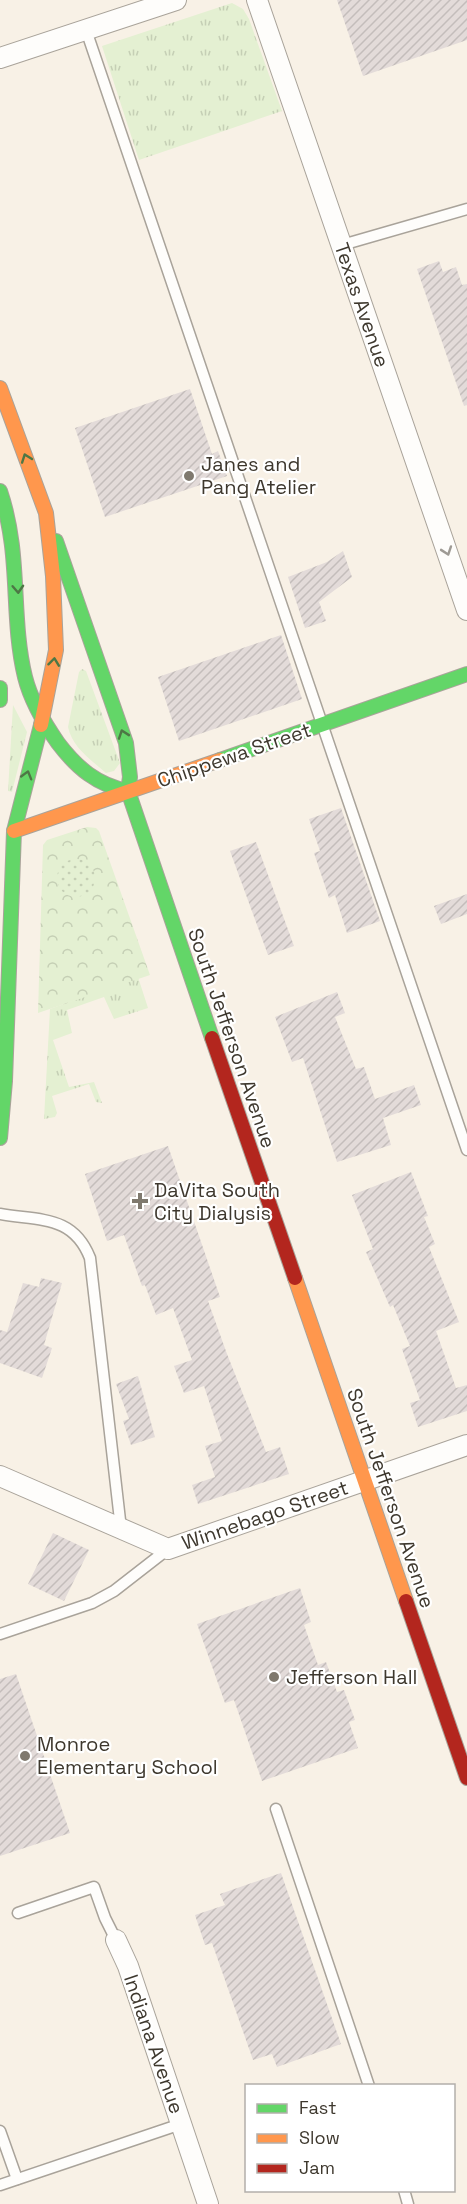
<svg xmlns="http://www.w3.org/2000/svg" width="467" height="2204" viewBox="0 0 467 2204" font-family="'Space Grotesk',sans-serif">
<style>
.grass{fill:url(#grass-tufts)}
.park{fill:url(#park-crowns)}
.garden{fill:url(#garden-dots)}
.building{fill:url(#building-hatch)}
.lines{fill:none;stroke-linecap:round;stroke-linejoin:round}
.lane-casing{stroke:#a9a39a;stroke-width:13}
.street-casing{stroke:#a9a39a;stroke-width:22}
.fast-casing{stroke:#a9a39a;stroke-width:16}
.slow-casing{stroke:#a9a39a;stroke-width:16}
.jam-casing{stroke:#a9a39a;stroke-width:16}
.lane{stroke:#fefdfb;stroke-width:10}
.street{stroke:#fefdfb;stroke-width:20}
.fast{stroke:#63d668;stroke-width:14}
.slow{stroke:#ff974d;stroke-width:14}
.jam{stroke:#b3261e;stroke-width:14}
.oneway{stroke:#4d7745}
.oneway2{stroke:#9e9a94}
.poi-dot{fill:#7f796e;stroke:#fff;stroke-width:2}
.labels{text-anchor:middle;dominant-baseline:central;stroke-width:4.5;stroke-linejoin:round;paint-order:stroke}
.street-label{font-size:20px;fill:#3e382e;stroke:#fff}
.poi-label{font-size:20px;fill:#3e382e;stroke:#fff;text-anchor:start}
</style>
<defs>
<pattern id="grass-tufts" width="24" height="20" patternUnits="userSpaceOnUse" patternTransform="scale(1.5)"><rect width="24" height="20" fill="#e4f0d2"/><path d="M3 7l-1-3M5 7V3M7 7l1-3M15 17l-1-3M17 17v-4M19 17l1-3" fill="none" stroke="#c5cfb5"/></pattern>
<pattern id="park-crowns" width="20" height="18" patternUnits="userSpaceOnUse" patternTransform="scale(1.5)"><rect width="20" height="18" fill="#e4f0d2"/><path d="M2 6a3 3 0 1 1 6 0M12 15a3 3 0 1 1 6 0" fill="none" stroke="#c5cfb5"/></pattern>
<pattern id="garden-dots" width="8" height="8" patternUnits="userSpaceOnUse" patternTransform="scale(1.5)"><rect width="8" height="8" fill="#e4f0d2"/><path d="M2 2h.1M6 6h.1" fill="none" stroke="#c5cfb5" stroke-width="1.8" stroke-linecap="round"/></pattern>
<pattern id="building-hatch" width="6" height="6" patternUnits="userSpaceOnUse" patternTransform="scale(1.5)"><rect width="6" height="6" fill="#e3dbd9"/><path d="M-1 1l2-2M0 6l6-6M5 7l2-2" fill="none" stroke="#c4bdbb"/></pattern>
</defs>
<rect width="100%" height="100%" fill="#f8f1e6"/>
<g class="grass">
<polygon points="232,3 243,9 249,19 282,111 139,160 102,46"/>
<path d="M82 669 86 671 120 763 114 771 106 773C91 760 72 747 68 727L79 672Z"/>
<polygon points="13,705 27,732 12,792 8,791"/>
<polygon points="138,977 148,1008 114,1019 104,997 67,1010 72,1033 53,1040 69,1087 94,1082 102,1103 96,1102 89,1084 52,1096 57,1113 55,1117 44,1119 50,1009"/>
</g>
<polygon class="park" points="87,827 96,828 99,831 150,975 38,1013 43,845 47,840"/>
<circle class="garden" cx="76" cy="878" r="19"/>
<g class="building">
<polygon points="337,0 467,0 467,40 363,76"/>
<polygon points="439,261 443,272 456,267 462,285 467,284 467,405 464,406 417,269"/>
<polygon points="190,389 212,454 218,451 227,476 105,517 75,428"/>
<polygon points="343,551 352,577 319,602 326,621 305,628 288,577 327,562"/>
<polygon points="281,635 302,699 179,741 158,677"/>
<polygon points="341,808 380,921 347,933 335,895 329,898 314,853 320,851 309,819"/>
<polygon points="256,842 294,946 268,955 230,851"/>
<polygon points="467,894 467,914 441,924 434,906"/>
<polygon points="337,992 345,1013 335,1017 356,1069 364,1067 375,1099 414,1085 421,1105 383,1118 391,1145 337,1162 303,1058 292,1062 275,1017"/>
<polygon points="168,1146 220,1297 208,1301 227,1354 266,1452 280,1447 289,1474 198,1504 192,1485 215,1477 205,1446 222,1441 204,1386 184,1393 174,1366 192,1360 173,1308 156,1315 145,1285 142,1286 124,1235 107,1241 85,1174"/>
<polygon points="411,1172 428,1216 424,1217 435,1244 429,1247 459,1322 436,1331 456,1388 467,1385 467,1411 418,1427 410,1403 420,1400 402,1349 410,1346 393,1305 390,1307 366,1252 373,1249 352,1195"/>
<polygon points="41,1278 62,1283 44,1345 52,1348 42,1378 0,1363 0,1330 7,1332 23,1283 39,1287"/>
<polygon points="138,1376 155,1437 131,1445 123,1421 129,1419 116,1384"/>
<polygon points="53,1533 89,1550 64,1601 28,1584"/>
<polygon points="300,1588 311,1622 304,1625 318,1665 326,1662 337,1692 344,1690 355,1720 349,1722 358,1748 262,1781 234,1700 225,1703 197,1624"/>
<polygon points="16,1674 70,1833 0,1856 0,1679"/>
<polygon points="281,1873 341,2044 277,2067 272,2054 253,2060 212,1943 205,1945 195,1915 225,1905 220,1894"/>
</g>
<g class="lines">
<defs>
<g id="lane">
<polyline points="86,30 467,1150"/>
<polyline points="342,245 467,209"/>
<path d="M0 1214C40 1221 73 1215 90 1258L121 1529"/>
<polyline points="0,1634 92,1603 114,1591 168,1549"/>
<polyline points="276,1809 369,2086"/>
<polyline points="18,1913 94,1887 105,1918 116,1940"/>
<polyline points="0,2131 17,2179"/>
<polyline points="0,2185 181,2124"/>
<polyline points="404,2190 408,2204"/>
</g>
<g id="street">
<polyline points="257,0 467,610"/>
<polyline points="0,58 176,0"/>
<polyline points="0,1476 168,1549 467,1445"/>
<polyline points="116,1940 128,1966 208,2204"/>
</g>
<g id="fast">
<path d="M0 491C22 556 10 615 25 677 31 701 44 723 58 743 77 768 97 785 128 791"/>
<polyline points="56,541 126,743 130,777 128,791 212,1038"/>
<polyline points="0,688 0,700"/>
<polyline points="220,760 467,674"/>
<polyline points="0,1138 5,1081 14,831 41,725"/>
</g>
<g id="slow">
<polyline points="0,388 46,513 53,576 56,650 41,725"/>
<polyline points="14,831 220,760"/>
<polyline points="295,1278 406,1601"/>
</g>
<g id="jam">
<polyline points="212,1038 295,1278"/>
<polyline points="406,1601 467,1778"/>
</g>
</defs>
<use href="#lane" class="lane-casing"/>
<use href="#street" class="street-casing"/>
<use href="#fast" class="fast-casing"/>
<use href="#slow" class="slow-casing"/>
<use href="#jam" class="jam-casing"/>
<use href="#lane" class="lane"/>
<use href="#street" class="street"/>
<use href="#fast" class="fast"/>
<use href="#slow" class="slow"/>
<use href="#jam" class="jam"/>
</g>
<defs><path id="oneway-chevron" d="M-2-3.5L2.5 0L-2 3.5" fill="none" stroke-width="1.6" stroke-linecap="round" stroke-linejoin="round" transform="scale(1.5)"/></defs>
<g class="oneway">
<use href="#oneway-chevron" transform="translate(26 458) rotate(-110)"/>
<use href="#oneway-chevron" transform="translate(18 589) rotate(87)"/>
<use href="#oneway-chevron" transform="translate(54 662) rotate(-83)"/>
<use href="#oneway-chevron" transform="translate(123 734) rotate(-109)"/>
<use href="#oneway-chevron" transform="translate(27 775) rotate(-74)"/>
</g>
<use class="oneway2" href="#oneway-chevron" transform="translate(447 551) rotate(71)"/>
<g class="poi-dot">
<circle cx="189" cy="476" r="6"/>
<path d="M137 1192h6v6h6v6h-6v6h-6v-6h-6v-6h6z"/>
<circle cx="274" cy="1677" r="6"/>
<circle cx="25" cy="1756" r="6"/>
</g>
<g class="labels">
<g class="street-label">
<text transform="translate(362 305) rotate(71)">Texas Avenue</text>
<text transform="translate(234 755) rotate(-19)">Chippewa Street</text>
<text transform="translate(232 1038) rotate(71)">South Jefferson Avenue</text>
<text transform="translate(391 1498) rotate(71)">South Jefferson Avenue</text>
<text transform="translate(265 1515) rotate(-19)">Winnebago Street</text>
<text transform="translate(154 2044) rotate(71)">Indiana Avenue</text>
</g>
<g class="poi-label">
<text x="201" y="464">Janes and<tspan x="201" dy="23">Pang Atelier</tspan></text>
<text x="154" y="1190">DaVita South<tspan x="154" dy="23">City Dialysis</tspan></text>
<text x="286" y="1677">Jefferson Hall</text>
<text x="37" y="1744">Monroe<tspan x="37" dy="23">Elementary School</tspan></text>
</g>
</g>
<rect x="245" y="2084" width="210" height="108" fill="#ffffff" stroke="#b2afab" stroke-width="1.5"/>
<rect x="257" y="2104" width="30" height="9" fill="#63d668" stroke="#b2afab" stroke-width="1.5"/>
<text x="299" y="2114" font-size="18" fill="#3e382e">Fast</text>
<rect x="257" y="2134" width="30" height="9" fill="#ff974d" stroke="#b2afab" stroke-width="1.5"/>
<text x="299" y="2144" font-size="18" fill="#3e382e">Slow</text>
<rect x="257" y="2164" width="30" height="9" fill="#b3261e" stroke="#b2afab" stroke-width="1.5"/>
<text x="299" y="2174" font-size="18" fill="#3e382e">Jam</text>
</svg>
